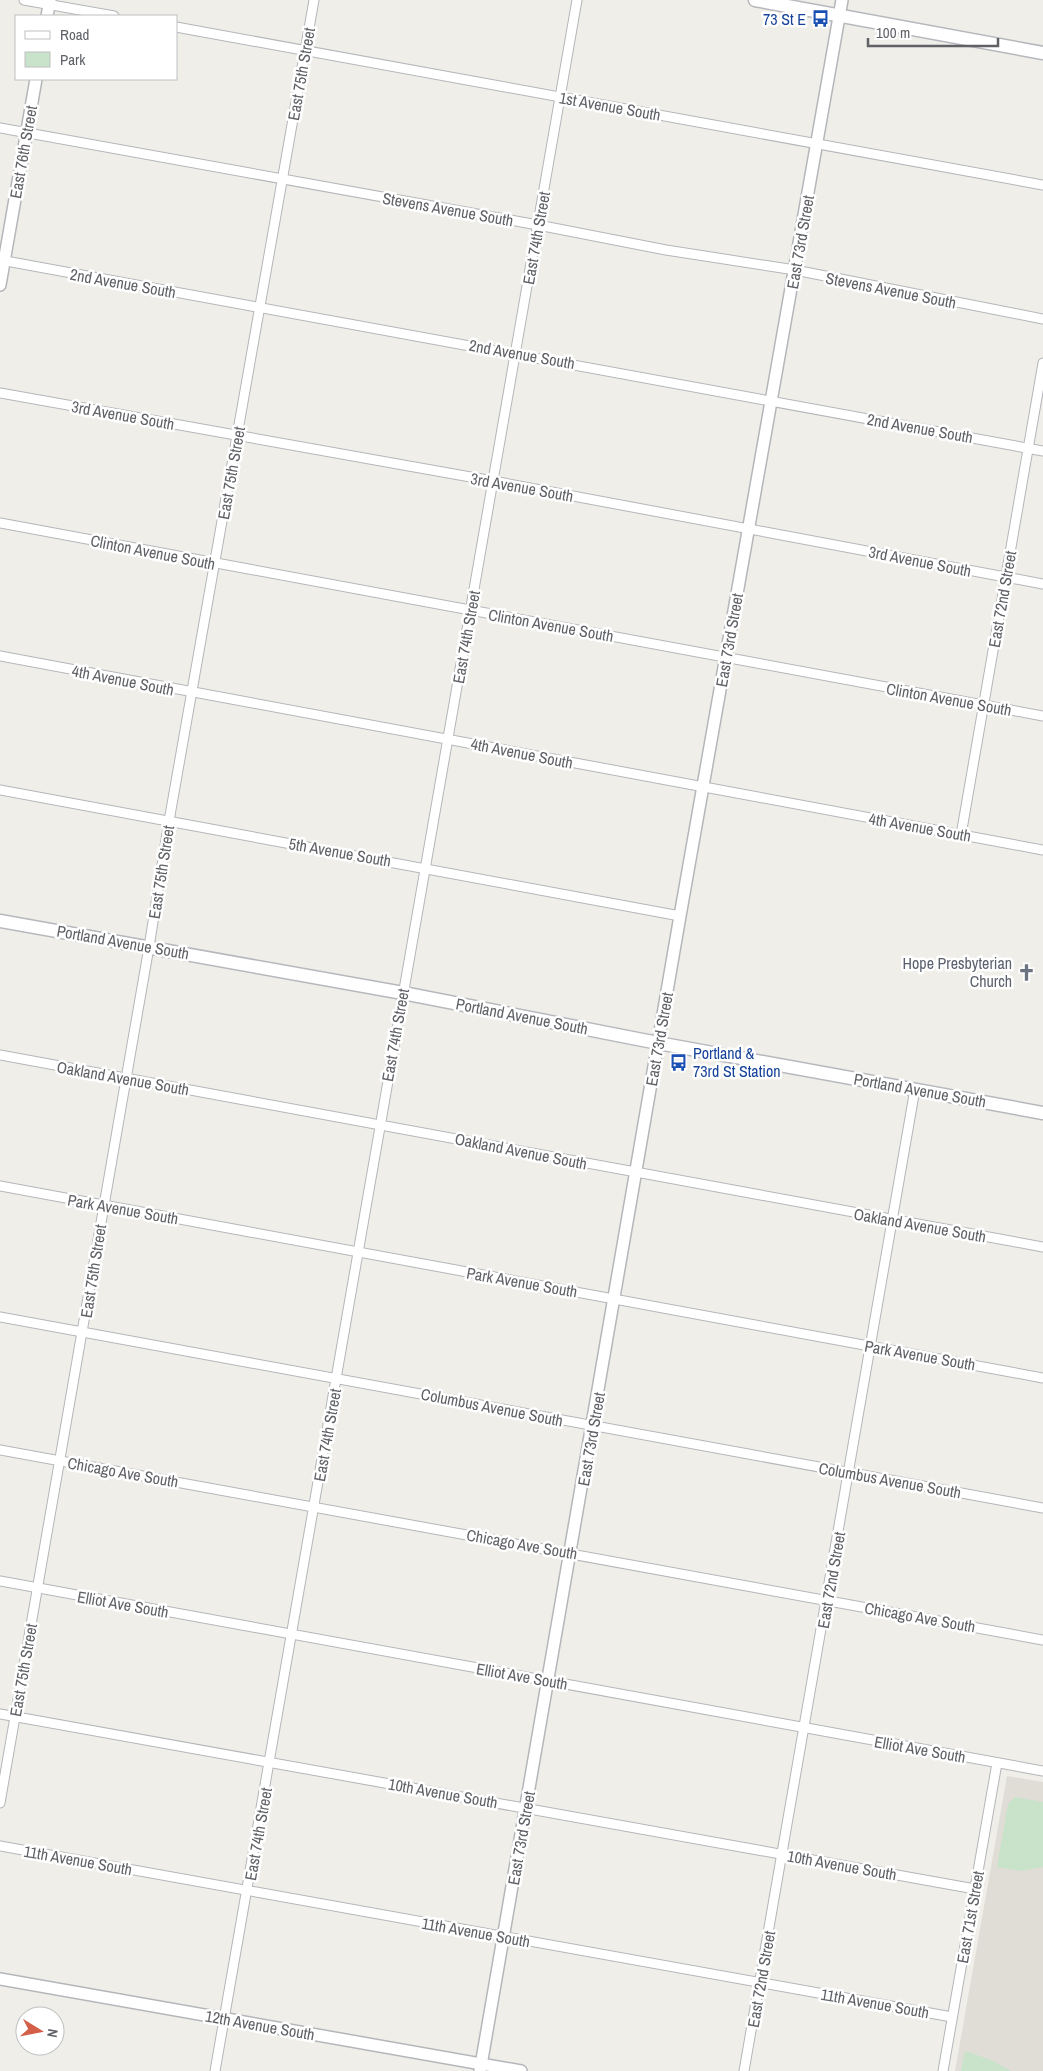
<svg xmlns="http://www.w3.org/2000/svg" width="1043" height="2071" viewBox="0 0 1043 2071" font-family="'Archivo Narrow',sans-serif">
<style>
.education{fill:#dfddd6}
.green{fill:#c8e3ca}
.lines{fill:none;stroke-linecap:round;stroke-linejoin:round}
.minor-casing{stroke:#b4b6ba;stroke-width:11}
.tertiary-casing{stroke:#b4b6ba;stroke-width:14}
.secondary-casing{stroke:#b6b8bd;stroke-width:15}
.minor{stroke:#fff;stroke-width:9}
.tertiary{stroke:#fff;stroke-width:11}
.secondary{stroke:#fff;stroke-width:12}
.labels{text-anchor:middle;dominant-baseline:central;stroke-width:5;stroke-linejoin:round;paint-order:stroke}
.transit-label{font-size:16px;fill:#164399;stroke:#fff;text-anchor:end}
.street-label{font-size:16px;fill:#5f6166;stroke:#fff}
.worship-label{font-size:16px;fill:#5b616d;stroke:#fff;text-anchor:end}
</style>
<rect width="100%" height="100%" fill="#efeee8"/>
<polygon class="education" points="1007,1776 1043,1782 1043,2071 955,2071"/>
<g class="green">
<polygon points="1015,1797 1043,1802 1043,1867 1021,1871 997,1867 1008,1804"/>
<polygon points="965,2051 991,2060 1011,2071 961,2071"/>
</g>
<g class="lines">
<defs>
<g id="minor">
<polyline points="24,0 114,16"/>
<polyline points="176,27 1043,185"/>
<polyline points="0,128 538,225 666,250 795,270 1043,319"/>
<polyline points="0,260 1043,451"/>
<polyline points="0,393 493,481 1043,584"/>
<polyline points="0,523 1043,716"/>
<polyline points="0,656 1043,850"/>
<polyline points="0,790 680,916"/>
<polyline points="961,835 1043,363"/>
<polyline points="0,1055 1043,1247"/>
<polyline points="0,1186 1043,1378"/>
<polyline points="0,1317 1043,1508"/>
<polyline points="0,1450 1043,1640"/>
<polyline points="0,1581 1043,1771"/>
<polyline points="0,1714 975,1889"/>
<polyline points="0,1803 149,947 169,821 314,0"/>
<polyline points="0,1846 952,2017"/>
<polyline points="215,2071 577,0"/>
<polyline points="744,2071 915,1089"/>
<polyline points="943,2071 997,1763"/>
</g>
<g id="tertiary">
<polyline points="47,16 50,0"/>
<polyline points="0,285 36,79"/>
<polyline points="0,1979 521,2071"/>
<polyline points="480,2071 680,916 842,0"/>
</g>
<g id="secondary">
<polyline points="755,0 1043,53"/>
<polyline points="0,921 403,993 658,1043 1043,1113"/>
</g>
</defs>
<use href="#minor" class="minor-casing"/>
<use href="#tertiary" class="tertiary-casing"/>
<use href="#secondary" class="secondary-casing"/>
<use href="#minor" class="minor"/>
<use href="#tertiary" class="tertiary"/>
<use href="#secondary" class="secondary"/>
</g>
<defs>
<symbol id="bus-bare" viewBox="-9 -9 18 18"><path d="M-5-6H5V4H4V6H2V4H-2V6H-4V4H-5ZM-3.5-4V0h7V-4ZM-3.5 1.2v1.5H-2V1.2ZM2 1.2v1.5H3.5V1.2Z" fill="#1a4fb4" stroke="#fff" stroke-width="2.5" paint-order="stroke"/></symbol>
<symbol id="church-bare" viewBox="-9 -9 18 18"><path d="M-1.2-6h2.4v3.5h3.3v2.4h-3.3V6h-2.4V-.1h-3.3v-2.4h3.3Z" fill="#6b7280" stroke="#fff" stroke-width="2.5" paint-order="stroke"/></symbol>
</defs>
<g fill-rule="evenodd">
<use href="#bus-bare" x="808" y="6" width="25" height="25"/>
<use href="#church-bare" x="1014" y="960" width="25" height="25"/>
<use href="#bus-bare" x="666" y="1050" width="25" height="25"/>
</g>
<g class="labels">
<g class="transit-label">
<text x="806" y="19">73 St E</text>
<text x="693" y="1053" text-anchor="start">Portland &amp;<tspan x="693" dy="18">73rd St Station</tspan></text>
</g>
<g class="street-label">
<text transform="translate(301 74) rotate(-80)">East 75th Street</text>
<text transform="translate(610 106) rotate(10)">1st Avenue South</text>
<text transform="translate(23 152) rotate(-80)">East 76th Street</text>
<text transform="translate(448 209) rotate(10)">Stevens Avenue South</text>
<text transform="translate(536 238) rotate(-80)">East 74th Street</text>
<text transform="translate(800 242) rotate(-80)">East 73rd Street</text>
<text transform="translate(123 283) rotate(10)">2nd Avenue South</text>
<text transform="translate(891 290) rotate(11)">Stevens Avenue South</text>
<text transform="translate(522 354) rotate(10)">2nd Avenue South</text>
<text transform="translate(123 415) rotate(10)">3rd Avenue South</text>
<text transform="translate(920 428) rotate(10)">2nd Avenue South</text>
<text transform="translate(231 473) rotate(-80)">East 75th Street</text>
<text transform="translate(522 487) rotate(10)">3rd Avenue South</text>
<text transform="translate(153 552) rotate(11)">Clinton Avenue South</text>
<text transform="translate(920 561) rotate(11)">3rd Avenue South</text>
<text transform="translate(1002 599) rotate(-80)">East 72nd Street</text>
<text transform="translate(551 625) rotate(10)">Clinton Avenue South</text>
<text transform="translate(466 637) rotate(-80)">East 74th Street</text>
<text transform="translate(729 640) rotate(-80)">East 73rd Street</text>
<text transform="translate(123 680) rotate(11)">4th Avenue South</text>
<text transform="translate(949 699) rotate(10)">Clinton Avenue South</text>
<text transform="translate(522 753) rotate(11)">4th Avenue South</text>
<text transform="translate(920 827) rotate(10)">4th Avenue South</text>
<text transform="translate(340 852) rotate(10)">5th Avenue South</text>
<text transform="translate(161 872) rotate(-81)">East 75th Street</text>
<text transform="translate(123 942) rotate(10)">Portland Avenue South</text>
<text transform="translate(522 1016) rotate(11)">Portland Avenue South</text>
<text transform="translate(395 1035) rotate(-80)">East 74th Street</text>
<text transform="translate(659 1039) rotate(-80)">East 73rd Street</text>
<text transform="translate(123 1078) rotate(10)">Oakland Avenue South</text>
<text transform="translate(920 1090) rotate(10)">Portland Avenue South</text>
<text transform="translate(521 1151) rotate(11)">Oakland Avenue South</text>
<text transform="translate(123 1209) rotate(10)">Park Avenue South</text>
<text transform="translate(920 1225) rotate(10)">Oakland Avenue South</text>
<text transform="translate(93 1271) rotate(-81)">East 75th Street</text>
<text transform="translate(522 1282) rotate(10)">Park Avenue South</text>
<text transform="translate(920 1355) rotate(10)">Park Avenue South</text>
<text transform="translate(492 1407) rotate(11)">Columbus Avenue South</text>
<text transform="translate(327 1435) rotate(-80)">East 74th Street</text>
<text transform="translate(591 1439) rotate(-80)">East 73rd Street</text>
<text transform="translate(123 1472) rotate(10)">Chicago Ave South</text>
<text transform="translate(890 1480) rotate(10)">Columbus Avenue South</text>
<text transform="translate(522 1544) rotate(10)">Chicago Ave South</text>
<text transform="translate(831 1580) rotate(-80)">East 72nd Street</text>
<text transform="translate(123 1604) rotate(10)">Elliot Ave South</text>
<text transform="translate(920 1617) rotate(10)">Chicago Ave South</text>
<text transform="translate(23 1670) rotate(-80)">East 75th Street</text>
<text transform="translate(522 1676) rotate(10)">Elliot Ave South</text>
<text transform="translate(920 1749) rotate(10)">Elliot Ave South</text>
<text transform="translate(443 1793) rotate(10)">10th Avenue South</text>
<text transform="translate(258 1834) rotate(-80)">East 74th Street</text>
<text transform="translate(521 1838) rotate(-80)">East 73rd Street</text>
<text transform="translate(78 1860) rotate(10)">11th Avenue South</text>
<text transform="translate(842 1865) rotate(10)">10th Avenue South</text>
<text transform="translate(970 1917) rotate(-80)">East 71st Street</text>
<text transform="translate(476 1932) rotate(10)">11th Avenue South</text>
<text transform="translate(761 1979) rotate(-80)">East 72nd Street</text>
<text transform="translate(875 2003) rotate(10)">11th Avenue South</text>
<text transform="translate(260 2025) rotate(10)">12th Avenue South</text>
</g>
<g class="worship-label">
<text x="1012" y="963">Hope Presbyterian<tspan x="1012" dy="18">Church</tspan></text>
</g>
</g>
<rect x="15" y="15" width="162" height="65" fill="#ffffff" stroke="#bfc0c2"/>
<rect x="25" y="31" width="25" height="8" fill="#ffffff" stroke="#bfc0c2"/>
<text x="60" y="40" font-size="15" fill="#5f6166">Road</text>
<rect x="25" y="52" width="25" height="15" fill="#c8e3ca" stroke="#bfc0c2"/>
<text x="60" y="65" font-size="15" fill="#5f6166">Park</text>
<g transform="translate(40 2031) rotate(100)"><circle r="24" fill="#ffffff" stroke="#bfc0c2"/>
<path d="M0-4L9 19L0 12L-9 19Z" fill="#d45f49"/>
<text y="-8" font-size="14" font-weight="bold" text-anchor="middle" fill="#5f6166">N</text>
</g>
<path d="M868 38v8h130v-8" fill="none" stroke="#5f6166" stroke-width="2.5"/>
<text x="876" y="38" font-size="15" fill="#5f6166" stroke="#ffffff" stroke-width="4" paint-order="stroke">100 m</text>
</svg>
